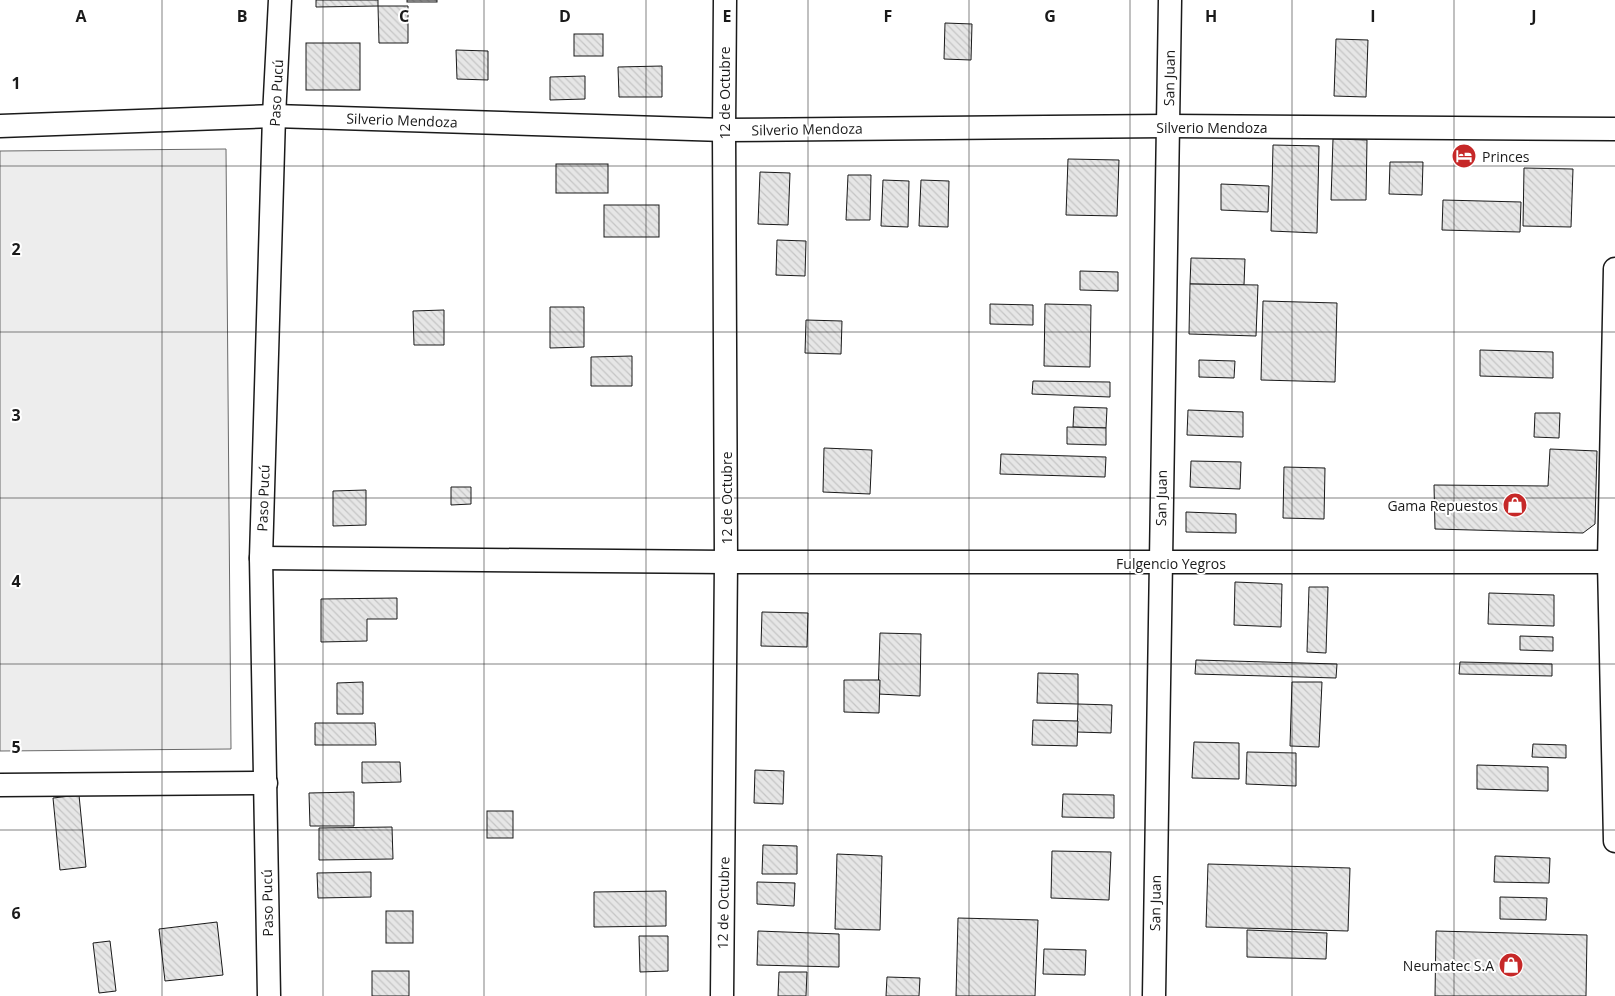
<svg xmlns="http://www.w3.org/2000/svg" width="1615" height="996" viewBox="0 0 1615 996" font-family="'Open Sans',sans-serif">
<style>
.green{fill:#ededed;stroke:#6a6a6a}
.building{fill:url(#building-back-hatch);stroke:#1a1a1a}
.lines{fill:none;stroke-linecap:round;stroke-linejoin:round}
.street-casing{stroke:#1a1a1a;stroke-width:25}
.street{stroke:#fff;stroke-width:22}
.grid{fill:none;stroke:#1a1a1a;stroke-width:1;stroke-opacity:0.55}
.labels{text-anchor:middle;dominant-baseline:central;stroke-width:4;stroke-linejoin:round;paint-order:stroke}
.street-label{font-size:14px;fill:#1a1a1a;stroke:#fff}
.poi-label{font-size:14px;fill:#1a1a1a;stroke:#fff;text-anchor:end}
.grid-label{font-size:16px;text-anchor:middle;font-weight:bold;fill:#1a1a1a;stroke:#fff;stroke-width:4;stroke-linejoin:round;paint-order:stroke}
</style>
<defs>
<pattern id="building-back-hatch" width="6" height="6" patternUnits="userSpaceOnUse" patternTransform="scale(1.25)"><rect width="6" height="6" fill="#e6e6e6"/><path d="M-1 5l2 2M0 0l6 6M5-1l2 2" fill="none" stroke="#c5c5c5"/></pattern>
</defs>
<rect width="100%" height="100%" fill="#fff"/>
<polygon class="green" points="226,149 231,749 0,751 0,151"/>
<g class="building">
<polygon points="316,0 378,0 378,6 316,7"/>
<rect x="407" y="0" width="30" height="2"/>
<polygon points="378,6 408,6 408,43 379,43"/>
<polygon points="945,23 972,24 971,60 944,59"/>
<rect x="574" y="34" width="29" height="22"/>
<polygon points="1336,39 1368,40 1366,97 1334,96"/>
<rect x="306" y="43" width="54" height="47"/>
<polygon points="456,50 488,51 488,80 457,79"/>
<polygon points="662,66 662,97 619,97 618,67"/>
<polygon points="585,76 585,99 550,100 550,77"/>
<polygon points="1333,139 1367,140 1366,200 1331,200"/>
<polygon points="1273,145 1319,146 1317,233 1271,231"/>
<polygon points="1068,159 1119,160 1117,216 1066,215"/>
<polygon points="1390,162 1423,162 1422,195 1389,194"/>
<rect x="556" y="164" width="52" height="29"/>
<polygon points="1524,168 1573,169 1571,227 1523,226"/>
<polygon points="760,172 790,173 788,225 758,224"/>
<polygon points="848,175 871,175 870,220 846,220"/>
<polygon points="883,180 909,181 908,227 881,226"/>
<polygon points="921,180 949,181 948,227 919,226"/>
<polygon points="1221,184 1269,186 1268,212 1221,210"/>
<polygon points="1443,200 1521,202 1520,232 1442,230"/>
<rect x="604" y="205" width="55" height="32"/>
<polygon points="777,240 806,241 805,276 776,275"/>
<polygon points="1191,258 1245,259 1244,285 1190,284"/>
<polygon points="1080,271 1118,272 1118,291 1080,290"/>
<polygon points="1190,284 1258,285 1256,336 1189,334"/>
<polygon points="1263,301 1337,303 1335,382 1261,380"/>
<polygon points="990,304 1033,305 1033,325 990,324"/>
<polygon points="1045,304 1091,305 1090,367 1044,366"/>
<polygon points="550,307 584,307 584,347 550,348"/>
<polygon points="444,310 444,345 414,345 413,311"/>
<polygon points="806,320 842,321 841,354 805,353"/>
<polygon points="1480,350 1553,352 1553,378 1480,376"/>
<polygon points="632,356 632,386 591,386 591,357"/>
<polygon points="1199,360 1235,361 1234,378 1199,377"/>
<polygon points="1033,381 1110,382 1110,397 1032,394"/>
<polygon points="1074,407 1107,408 1106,428 1073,427"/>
<polygon points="1188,410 1243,412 1243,437 1187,435"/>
<polygon points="1535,413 1560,413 1559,438 1534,437"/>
<polygon points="1067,427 1106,428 1106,445 1067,444"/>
<polygon points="824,448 872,450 870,494 823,492"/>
<polygon points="1550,449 1597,451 1595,524 1583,533 1435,529 1434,485 1548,486"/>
<polygon points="1001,454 1106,457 1105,477 1000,474"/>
<polygon points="1191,461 1241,462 1240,489 1190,487"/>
<polygon points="1284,467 1325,468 1324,519 1283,518"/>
<polygon points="451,487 471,487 471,504 451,505"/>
<polygon points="366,490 366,525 333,526 333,491"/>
<polygon points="1186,512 1236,514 1236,533 1186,532"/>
<polygon points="1235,582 1282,584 1281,627 1234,625"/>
<polygon points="1309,587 1328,587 1326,653 1307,652"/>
<polygon points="1489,593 1554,595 1554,626 1488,624"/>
<polygon points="397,598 397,619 367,619 367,641 321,642 321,599"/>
<polygon points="762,612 808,613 807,647 761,646"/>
<polygon points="880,633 921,634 920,696 878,694"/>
<polygon points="1520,636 1553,637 1553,651 1520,650"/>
<polygon points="1196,660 1337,664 1336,678 1195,674"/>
<polygon points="1460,662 1552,664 1552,676 1459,674"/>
<polygon points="1038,673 1078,674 1078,704 1037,703"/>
<polygon points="844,680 880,680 879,713 844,712"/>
<polygon points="363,682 363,714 337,714 337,683"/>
<polygon points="1292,682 1322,682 1319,747 1290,746"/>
<polygon points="1078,704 1112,705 1111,733 1077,732"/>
<polygon points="1033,720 1078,721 1077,746 1032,745"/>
<polygon points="315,723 375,723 376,745 315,745"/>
<polygon points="1194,742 1239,743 1239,779 1192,778"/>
<polygon points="1533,744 1566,745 1566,758 1532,757"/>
<polygon points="1247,752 1296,753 1296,786 1246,784"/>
<polygon points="362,762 400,762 401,782 362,783"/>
<polygon points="1477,765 1548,767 1548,791 1477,789"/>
<polygon points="755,770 784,771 783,804 754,803"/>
<polygon points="354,792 354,826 310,826 309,793"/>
<polygon points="1063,794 1114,795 1114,818 1062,817"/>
<polygon points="79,795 86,867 60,870 53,798"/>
<rect x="487" y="811" width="26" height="27"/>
<polygon points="392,827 393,859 319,860 319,828"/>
<polygon points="763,845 797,846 797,874 762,874"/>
<polygon points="1052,851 1111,852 1109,900 1051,898"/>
<polygon points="837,854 882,856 880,930 835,929"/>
<polygon points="1495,856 1550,858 1549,883 1494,882"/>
<polygon points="1208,864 1350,868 1348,931 1206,927"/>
<polygon points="371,872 371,897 318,898 317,873"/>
<polygon points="757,882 795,883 794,906 757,904"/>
<polygon points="666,891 666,926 594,927 594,892"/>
<polygon points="1500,897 1547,898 1546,920 1500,919"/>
<rect x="386" y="911" width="27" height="32"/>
<polygon points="958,918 1038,920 1035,996 956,996"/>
<polygon points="217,922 223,975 165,981 159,929"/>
<polygon points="1247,930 1327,933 1326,959 1247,957"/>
<polygon points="758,931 839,934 839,967 757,965"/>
<polygon points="1436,931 1587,935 1586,996 1435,996"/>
<polygon points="639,936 668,936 668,971 640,972"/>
<polygon points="110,941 116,991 99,993 93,943"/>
<polygon points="1044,949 1086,950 1085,975 1043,974"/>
<rect x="372" y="971" width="37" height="25"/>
<polygon points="779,972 807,972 806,996 778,996"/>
<polygon points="887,977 920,978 919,996 886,996"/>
</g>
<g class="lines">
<defs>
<g id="street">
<polyline points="0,126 274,116 724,130 1168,126 1615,129"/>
<polyline points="1615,269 1609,562 1615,841"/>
<polyline points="261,558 726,562 1615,562"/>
<polyline points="0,785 266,783"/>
<polyline points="269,996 261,558 274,116 280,0"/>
<polyline points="722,996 726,562 724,130 725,0"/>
<polyline points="1154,996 1170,0"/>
</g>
</defs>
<use href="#street" class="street-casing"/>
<use href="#street" class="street"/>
</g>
<path class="grid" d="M162 0V996M323 0V996M484 0V996M646 0V996M808 0V996M969 0V996M1130 0V996M1292 0V996M1454 0V996M0 166H1615M0 332H1615M0 498H1615M0 664H1615M0 830H1615"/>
<defs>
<symbol id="hotel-disc" viewBox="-11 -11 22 22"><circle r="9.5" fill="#c62828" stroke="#fff"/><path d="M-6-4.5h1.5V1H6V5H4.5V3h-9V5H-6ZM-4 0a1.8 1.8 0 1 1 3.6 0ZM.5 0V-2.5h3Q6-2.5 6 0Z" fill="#fff"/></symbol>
<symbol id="shop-disc" viewBox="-11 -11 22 22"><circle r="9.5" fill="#c62828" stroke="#fff"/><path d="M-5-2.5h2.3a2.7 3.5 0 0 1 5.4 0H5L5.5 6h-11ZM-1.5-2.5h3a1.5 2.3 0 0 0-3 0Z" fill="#fff"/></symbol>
</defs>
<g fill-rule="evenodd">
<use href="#hotel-disc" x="1450" y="142" width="28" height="28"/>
<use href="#shop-disc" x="1501" y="491" width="28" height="28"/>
<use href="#shop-disc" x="1497" y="951" width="28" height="28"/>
</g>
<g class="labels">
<g class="street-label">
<text transform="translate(1169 78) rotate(-89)">San Juan</text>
<text transform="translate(276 93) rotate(-87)">Paso Pucú</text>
<text transform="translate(724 93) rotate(-90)">12 de Octubre</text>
<text transform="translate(402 120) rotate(2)">Silverio Mendoza</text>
<text x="1212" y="127">Silverio Mendoza</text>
<text transform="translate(807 129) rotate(-1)">Silverio Mendoza</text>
<text transform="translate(263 498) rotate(-88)">Paso Pucú</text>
<text transform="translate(726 498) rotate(-90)">12 de Octubre</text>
<text transform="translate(1161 498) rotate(-89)">San Juan</text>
<text x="1171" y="563">Fulgencio Yegros</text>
<text transform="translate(267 903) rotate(-91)">Paso Pucú</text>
<text transform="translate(723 903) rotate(-89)">12 de Octubre</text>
<text transform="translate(1155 903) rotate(-89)">San Juan</text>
</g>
<g class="poi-label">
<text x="1482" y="156" text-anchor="start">Princes</text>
<text x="1498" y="505">Gama Repuestos</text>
<text x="1494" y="965">Neumatec S.A</text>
</g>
</g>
<g class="grid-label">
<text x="81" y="22">A</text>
<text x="242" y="22">B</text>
<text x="404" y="22">C</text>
<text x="565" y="22">D</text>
<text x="727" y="22">E</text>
<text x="888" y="22">F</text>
<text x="1050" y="22">G</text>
<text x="1211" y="22">H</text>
<text x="1373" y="22">I</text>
<text x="1534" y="22">J</text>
<text x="16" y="89">1</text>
<text x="16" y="255">2</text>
<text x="16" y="421">3</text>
<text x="16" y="587">4</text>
<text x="16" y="753">5</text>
<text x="16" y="919">6</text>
</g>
</svg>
